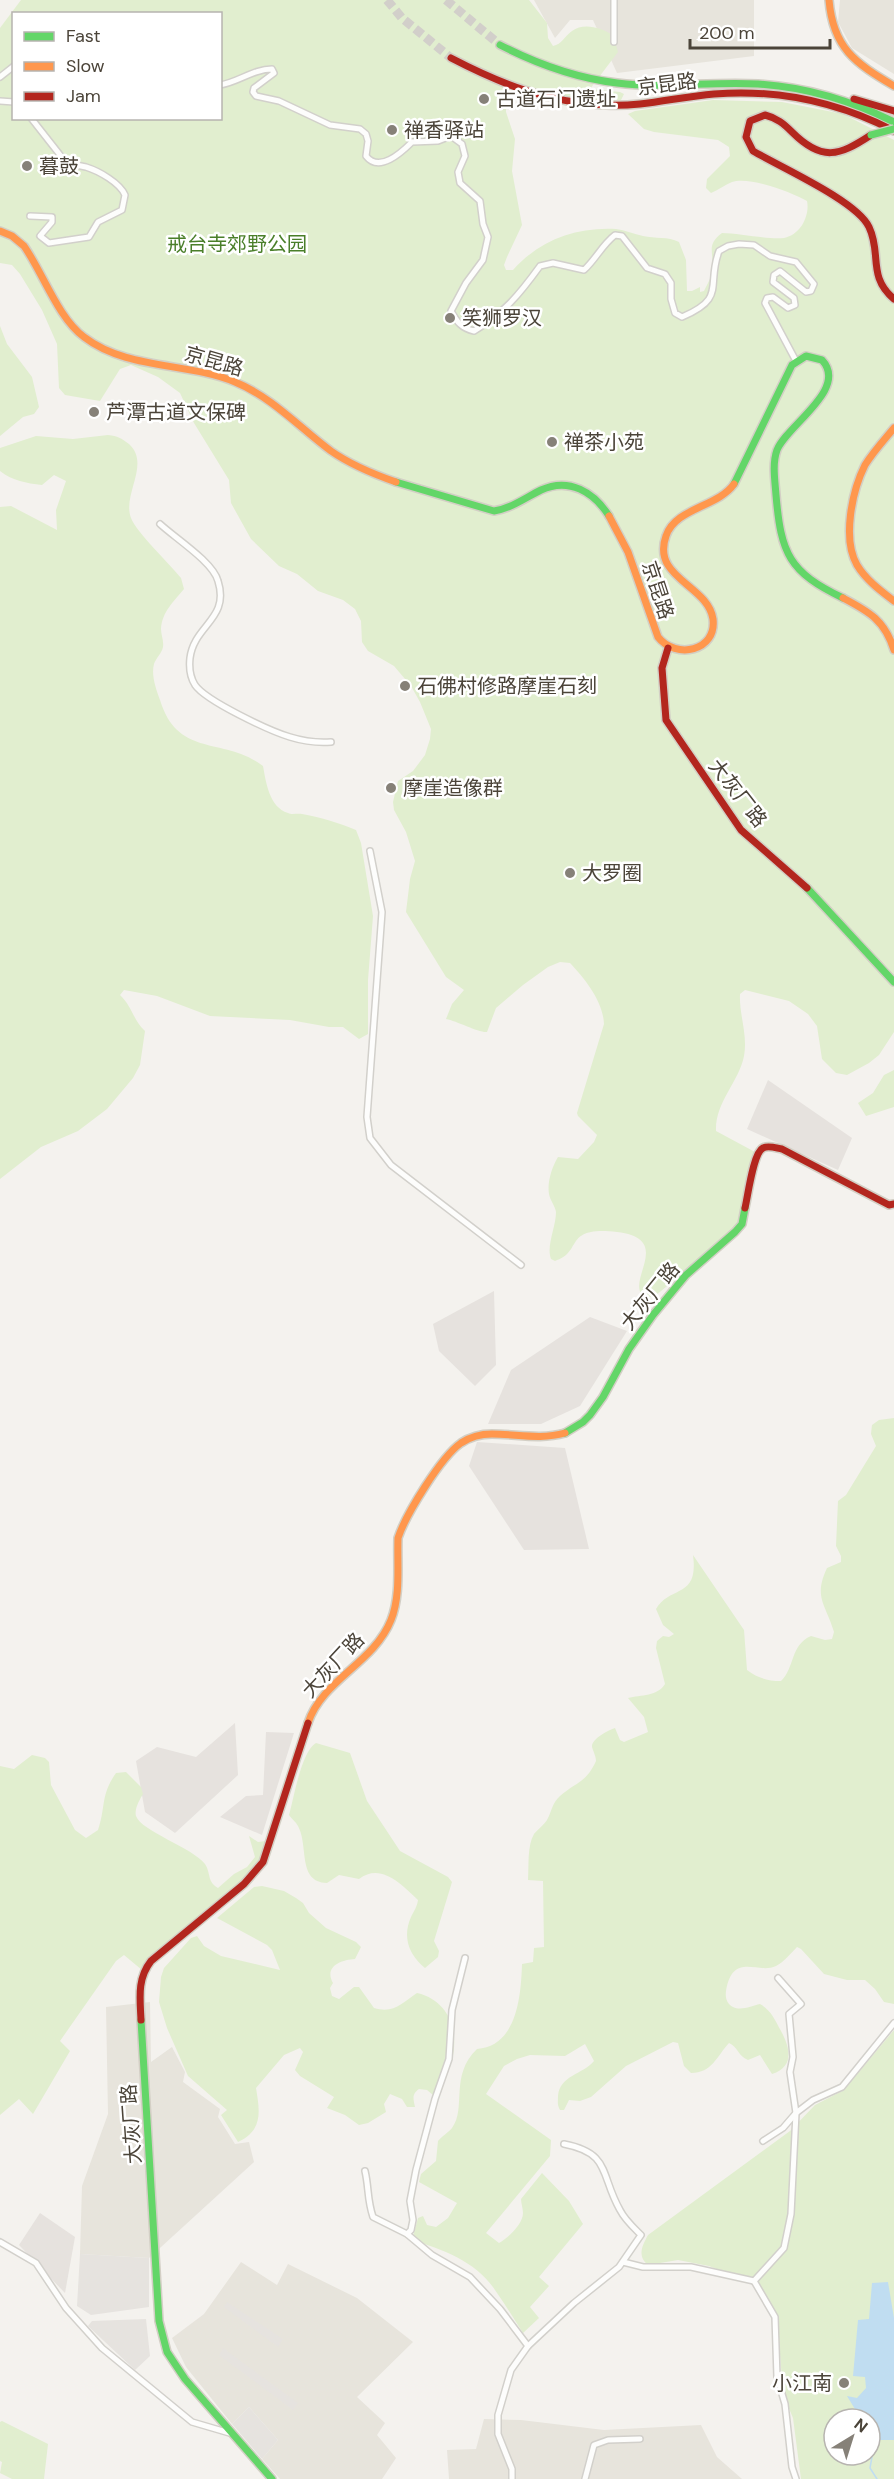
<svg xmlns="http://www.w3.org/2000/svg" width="894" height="2479" viewBox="0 0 894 2479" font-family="'DM Sans','Noto Sans SC',sans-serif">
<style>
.residential{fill:#e7e4dc}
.industrial{fill:#e6e2de}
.green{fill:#e1eecf;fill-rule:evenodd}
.parking{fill:#e6e3df}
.water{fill:#c0ddf1}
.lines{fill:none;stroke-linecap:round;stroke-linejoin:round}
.stream{stroke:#c0ddf1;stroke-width:1.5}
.highway-tunnel{stroke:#d2cfca;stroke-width:9;stroke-dasharray:9 4.5;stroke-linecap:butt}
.street-casing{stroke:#d2d0cb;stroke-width:8}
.fast-casing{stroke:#d3cfc5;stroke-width:10}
.slow-casing{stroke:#d3cfc5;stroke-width:10}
.jam-casing{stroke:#d3cfc5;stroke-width:10}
.street{stroke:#fdfdfc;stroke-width:5}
.fast{stroke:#63d668;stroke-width:7}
.slow{stroke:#ff974d;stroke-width:7}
.jam{stroke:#b3261e;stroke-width:7}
.fast-bridge-casing{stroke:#d3cfc5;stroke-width:10;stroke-linecap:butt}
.fast-bridge{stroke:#63d668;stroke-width:7}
.poi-dot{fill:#868178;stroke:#fff;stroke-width:2}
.labels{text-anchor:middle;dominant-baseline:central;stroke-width:5;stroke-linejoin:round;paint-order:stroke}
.street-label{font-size:20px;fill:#4b4439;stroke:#fff}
.poi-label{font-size:20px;fill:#4b4439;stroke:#fff;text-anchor:start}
.park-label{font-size:20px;fill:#4a7f2a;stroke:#fff}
</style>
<rect width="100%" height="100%" fill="#f4f2ee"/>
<g class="residential">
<polygon points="534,0 754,0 754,56 617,73 593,20 570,20 555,38"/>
<polygon points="840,0 894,0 894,74 852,48 838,22"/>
<polygon points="150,2002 151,2062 172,2047 185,2072 183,2082 220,2109 218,2117 235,2144 249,2142 254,2162 149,2258 80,2254 82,2186 108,2114 106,2007"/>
<polygon points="241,2262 277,2285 288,2264 357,2298 413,2342 357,2397 385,2423 377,2435 396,2458 382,2479 280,2479 262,2459 278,2440 249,2407 232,2424 186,2367 172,2338 204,2314"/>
<polygon points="484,2419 521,2420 604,2430 701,2425 717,2457 742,2479 449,2479 447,2450 476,2449"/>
</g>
<g class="industrial">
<polygon points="768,1080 852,1138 838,1170 747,1129"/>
<polygon points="494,1291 496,1365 475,1386 439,1351 433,1324"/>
<polygon points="590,1317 627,1331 580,1406 541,1424 488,1424 511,1370"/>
<polygon points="477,1442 565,1448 589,1549 524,1550 469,1466"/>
<polygon points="235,1723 238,1775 175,1833 145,1812 136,1761 157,1747 196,1757"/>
<polygon points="266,1732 294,1733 262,1835 220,1817 246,1796 263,1795"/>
<polygon points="40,2213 75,2237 65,2293 19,2245"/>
</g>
<g class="green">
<path d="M21 0H529L547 23 548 38 553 46C562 44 564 37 572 31 584 22 601 28 613 35L618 52 590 89 620 92 624 94 621 100 596 102 559 98 531 89 517 94 506 104V112L515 139 512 171 522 225 507 257 504 265 506 270H513C540 240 575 227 616 229 625 230 634 234 643 236 655 239 668 236 679 242L686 260 687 291H692L700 287V292L704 291C708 283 712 277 712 268 714 251 706 245 722 233 739 233 769 240 784 238 801 235 810 215 807 201 792 192 749 176 732 182 725 185 718 190 711 193L706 188 707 179 730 156 729 147 718 140 654 132 644 129 628 114 635 111 713 100 782 102 843 114 894 140V1032L879 1055 869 1063 847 1075 836 1073 822 1059 817 1026 808 1014 789 1001 745 990 740 994C739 1015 748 1035 744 1056 739 1082 715 1102 716 1131L755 1152 738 1224 734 1231 655 1296 646 1298C621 1284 677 1239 617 1232 562 1226 584 1252 555 1261L551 1259C546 1246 556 1227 556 1212 555 1206 550 1200 549 1194 547 1182 552 1167 558 1157L578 1159 594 1142 597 1135 578 1116 577 1113 604 1024C603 1001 585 979 570 963L560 962 548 967 523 985 496 1008 487 1032C479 1033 457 1021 446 1019L452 1004 464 990 446 977 406 912 410 879 415 861 406 832 394 810 393 802 398 781 413 771 425 755 430 739 431 729 420 702 411 686 394 666 368 651 362 642 361 621 355 609 343 600 318 591 297 574 279 566 251 539 231 503 229 480 194 423 180 393 158 377 131 365 120 369 100 401 65 395 59 388 57 344 42 310 20 274 12 265 0 263V28ZM14 14H220V118H14Z"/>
<polygon points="0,326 7,344 32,377 39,407 34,414 23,417 0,436"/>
<path d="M108 435C118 436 121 438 129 444 151 464 122 494 131 518 136 532 170 564 181 578L184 589C174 601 162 612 161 629 161 635 164 641 163 647 162 653 156 658 154 664 151 675 156 689 160 700 178 759 224 736 263 766 266 782 269 807 288 813 292 815 297 813 302 814 319 817 340 823 356 830L361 843 373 916 368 980V1034L359 1039 343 1027H329L290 1020 210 1016 157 996 124 990 120 995C132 1006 133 1020 145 1031L140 1065 133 1078 107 1109 78 1131 41 1147 0 1179V507L11 506 57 530 56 510 66 481 54 475 42 485C26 483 13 481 0 471V448L36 436 73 439Z"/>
<polygon points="894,1070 894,1107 866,1116 858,1103 873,1093 884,1075"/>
<path d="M894 1418V2004L884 2002 875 1989 865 1980H847L824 1974 801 1949 797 1947C791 1953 784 1962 776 1966 758 1975 733 1951 726 1991 725 1998 727 2004 733 2007 741 2011 752 2006 760 2004 771 2010 775 2020 781 2031 790 2048 795 2066 772 2074L760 2055 748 2060C738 2056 738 2047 729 2043 717 2056 712 2073 691 2073L684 2066 678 2043 673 2042 626 2066 591 2097 580 2101 569 2100 564 2110H560C557 2105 558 2102 558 2096 560 2075 582 2075 594 2061L585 2044 565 2056 530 2055 517 2059 504 2066 486 2094 551 2140 550 2156 486 2233 499 2243C508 2238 523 2224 523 2213 523 2209 521 2203 521 2199L542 2173 569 2201 583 2224 539 2277 549 2286 530 2307 539 2318 523 2333C514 2319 505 2304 495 2290 477 2262 442 2249 412 2240L418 2218 423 2216 427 2225 436 2227 448 2218 457 2203 419 2182 421 2174 436 2161 438 2141C442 2136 449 2132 452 2128 467 2108 449 2076 477 2049 517 2046 521 1996 522 1964L533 1962 534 1948 544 1947 543 1881 528 1880C529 1866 527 1846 534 1834 538 1829 544 1825 547 1820 552 1811 552 1803 560 1796 576 1782 586 1783 596 1761 596 1756 593 1751 592 1747 591 1739 609 1730 615 1728L620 1740 624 1742 648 1732 644 1717 628 1698C641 1695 658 1696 665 1684L656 1648 657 1641 663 1636 669 1637 674 1634 663 1625 656 1609C670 1585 699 1599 693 1555L744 1630 747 1670C758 1678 767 1681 781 1681 795 1668 790 1645 811 1636L825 1640 832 1639 834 1632C826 1604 813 1598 827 1568L841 1562V1556L836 1546 838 1501 846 1495 876 1446 871 1434 872 1425 879 1420Z"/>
<path d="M316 1743 350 1753 367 1801 400 1851 448 1877 452 1882 434 1941 439 1951 438 1957 425 1968C409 1955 402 1937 411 1917 414 1911 417 1907 418 1900 402 1885 381 1862 359 1879L339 1875 327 1883C297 1882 309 1846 298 1826 296 1822 291 1818 289 1815 294 1798 301 1752 316 1743Z"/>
<path d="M32 1755 45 1758 49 1762 51 1785 75 1830 86 1838 98 1830C106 1807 100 1796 116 1773L126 1772 141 1787 143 1794C140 1799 134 1809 136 1816 141 1831 193 1848 205 1864 211 1873 207 1882 218 1888L234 1874 247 1867 255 1857 249 1836 258 1842 266 1841 261 1862 245 1881 142 1970 124 1955 116 1961 60 2041 70 2051 33 2114 19 2099 0 2115V1766L14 1769Z"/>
<path d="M262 1886 284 1891 296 1898 303 1903 309 1913 326 1928 356 1942 361 1947 355 1959C340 1960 324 1967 333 1983L330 1988 332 1996 339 1999 354 1987H359L374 2008C394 2014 402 2003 417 1993 456 2002 462 2045 446 2076 442 2083 440 2089 433 2095L427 2090 419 2089C412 2094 413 2098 415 2107H407L402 2099 390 2094 384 2104 386 2112 368 2123 359 2125 345 2115 327 2108 334 2097 300 2076 295 2070 303 2052 300 2048 284 2055 256 2088C260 2112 263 2130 238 2142L221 2115 227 2110 188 2076 167 2028 159 2002 161 1977 164 1968 191 1938 197 1936 204 1946 221 1956 280 1970 272 1950 267 1945 217 1918 254 1887Z"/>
<path d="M894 2030V2479H801L793 2418 783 2394 777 2315 766 2298 752 2283 709 2266 678 2260 648 2265C637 2256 642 2246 648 2235L790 2131 815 2105 844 2090ZM834 2419H870V2455H834Z"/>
<polygon points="2,2421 48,2444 44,2479 12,2479 0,2473 2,2462 0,2461 0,2422"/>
</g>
<g class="parking">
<polygon points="80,2254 149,2258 149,2307 91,2315 77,2306"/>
<polygon points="227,2302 283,2339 278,2347 224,2307"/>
<polygon points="146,2319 150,2356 135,2370 88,2326 92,2321"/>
<polygon points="223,2348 298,2403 293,2410 219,2355"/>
<polygon points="249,2407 278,2440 262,2459 232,2424"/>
</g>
<polygon class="water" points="888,2282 894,2318 894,2440 870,2440 870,2419 861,2419 847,2396 857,2398 866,2388 865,2377 853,2376 858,2320 869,2319 872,2283"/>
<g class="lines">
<polyline class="stream" points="875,2440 870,2468 877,2479"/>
<g class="highway-tunnel">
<polyline points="387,0 402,18 451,58"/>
<polyline points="446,0 500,45"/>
</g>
<defs>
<g id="street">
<polyline points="614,0 614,42"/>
<polyline points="0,77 14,66"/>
<path d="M220 85C239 82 253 69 272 69L274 73 254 88 253 92 256 96 279 101 330 125 360 129 366 134 368 141 366 156C379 173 401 153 412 142L438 141 451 136 462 144 465 156 458 172 460 183 480 201 483 224 488 237 483 260 466 283 451 311C457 322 461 328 474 331 504 313 519 295 540 266L553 263 584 270C596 259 602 245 615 235L622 236 647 268 665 274 671 283V299L675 313 682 317C727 298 706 286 719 251L728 246 739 244 754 245 770 256 796 262 814 284 811 291 806 292 780 271 774 275 773 282 794 298 795 305 788 308 773 297 767 298 765 303 796 361"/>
<polyline points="0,101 14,102"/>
<path d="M30 216 52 217V222L40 236 49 243 89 237 98 222 122 210 125 195C120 183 99 171 86 167 78 165 71 165 64 160L31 118"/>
<path d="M160 524C175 538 213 562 218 581 230 619 194 625 190 658 189 667 190 677 195 685 206 701 270 731 290 737 303 741 318 743 331 742"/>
<polyline points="370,851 382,912 367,1117 370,1138 391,1165 521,1265"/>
<polyline points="778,1978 801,2004 789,2014 793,2057 790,2072 796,2113 791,2214 784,2248 754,2281 775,2317 777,2377 785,2404 792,2467 796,2479"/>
<polyline points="763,2141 783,2128 796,2113 813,2100 842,2087 894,2023"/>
<path d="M365 2171C369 2188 367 2199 373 2217L407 2234 432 2255 470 2277 500 2309 528 2346"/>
<polyline points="407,2234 411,2230 413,2220 410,2201 416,2170 435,2099 449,2059 452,2010 465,1958"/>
<polyline points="0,2242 36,2263 66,2308 102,2348 192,2422 233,2434"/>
<polyline points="623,2262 643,2267 691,2267 754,2281"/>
<path d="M512 2479V2469L498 2434V2415L511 2370 528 2346 574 2303 619 2267 641 2235C634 2228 625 2220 620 2210 600 2175 611 2153 564 2144"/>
<polyline points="585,2479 594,2445 608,2440 640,2439"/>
</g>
<g id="fast">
<path d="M500 45C537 64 576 78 617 83 664 89 711 81 758 84 806 87 852 101 894 122"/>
<path d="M396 482 494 511C512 508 525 498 541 490 569 477 594 492 609 516"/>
<path d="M734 484 792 365 806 356 822 360C849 389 787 425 777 450 772 464 775 481 776 495 781 554 789 572 843 598"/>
<polyline points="807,888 894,982"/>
<polyline points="565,1433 583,1422 590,1415 603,1397 629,1349 653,1315 686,1275 735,1232 742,1224 745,1208"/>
<polyline points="141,2020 159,2321 167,2352 185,2379 272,2479"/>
</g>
<g id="slow">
<path d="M829 0C833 48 855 63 894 86"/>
<path d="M0 231 12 236 24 246C43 273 58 318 84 337 127 370 187 362 235 382 272 397 300 428 331 451 351 465 373 474 396 482"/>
<path d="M894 428C884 440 873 452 865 465 852 491 842 539 857 565 866 580 881 591 894 601"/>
<path d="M609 516 628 552 658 637C676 660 717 651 713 619 708 585 651 578 666 536 675 508 718 507 734 484"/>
<path d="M843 598C870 612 885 621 894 650"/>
<path d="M308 1723C322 1680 374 1663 391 1620 401 1595 397 1565 398 1538 406 1514 441 1457 461 1443 470 1437 481 1434 492 1434 517 1434 540 1440 565 1433"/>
</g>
<g id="jam">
<path d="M451 58C501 84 549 103 606 105 643 107 677 97 714 94 777 89 838 102 894 131"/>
<polyline points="854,99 894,111"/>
<path d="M871 135C839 156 822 162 792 132 784 124 777 118 765 115L750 121 746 137 753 151C780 167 857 201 869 227 882 254 867 276 894 299"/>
<polyline points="668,648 662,668 666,720 741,830 807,888"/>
<path d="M745 1208C748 1196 753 1153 763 1148 768 1145 776 1148 782 1149L889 1205 894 1204"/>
<path d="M141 2020C140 1998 137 1979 151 1961L244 1884 263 1862 308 1723"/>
</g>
</defs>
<use href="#street" class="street-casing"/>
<use href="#fast" class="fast-casing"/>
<use href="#slow" class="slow-casing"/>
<use href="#jam" class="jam-casing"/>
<use href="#street" class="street"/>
<use href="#fast" class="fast"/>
<use href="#slow" class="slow"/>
<use href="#jam" class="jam"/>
<defs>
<polyline id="fast-bridge" points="871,135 894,129"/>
</defs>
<use href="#fast-bridge" class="fast-bridge-casing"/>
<use href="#fast-bridge" class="fast-bridge"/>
</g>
<g class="poi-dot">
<circle cx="484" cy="99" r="6"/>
<circle cx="392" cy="130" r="6"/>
<circle cx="27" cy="166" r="6"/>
<circle cx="450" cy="318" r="6"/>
<circle cx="94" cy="412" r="6"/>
<circle cx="552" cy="442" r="6"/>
<circle cx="405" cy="686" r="6"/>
<circle cx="391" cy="788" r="6"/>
<circle cx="570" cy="873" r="6"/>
<circle cx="844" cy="2383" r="6"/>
</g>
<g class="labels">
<g class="street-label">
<text transform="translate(667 84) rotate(-7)">京昆路</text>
<text transform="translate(214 361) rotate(16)">京昆路</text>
<text transform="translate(658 590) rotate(72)">京昆路</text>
<text transform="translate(738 793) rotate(52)">大灰厂路</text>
<text transform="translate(650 1296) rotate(-51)">大灰厂路</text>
<text transform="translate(333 1665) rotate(-47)">大灰厂路</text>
<text transform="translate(131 2124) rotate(-94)">大灰厂路</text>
</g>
<g class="poi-label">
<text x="496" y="99">古道石门遗址</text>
<text x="404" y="130">禅香驿站</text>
<text x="39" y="166">暮鼓</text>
<text x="462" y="318">笑狮罗汉</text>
<text x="106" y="412">芦潭古道文保碑</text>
<text x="564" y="442">禅茶小苑</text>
<text x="417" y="686">石佛村修路摩崖石刻</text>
<text x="403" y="788">摩崖造像群</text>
<text x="582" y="873">大罗圈</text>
<text x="832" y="2383" text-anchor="end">小江南</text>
</g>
<g class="park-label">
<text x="237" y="244">戒台寺郊野公园</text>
</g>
</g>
<rect x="12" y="12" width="210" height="108" fill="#ffffff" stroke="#b7b4b0" stroke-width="1.5"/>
<rect x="24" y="32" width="30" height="9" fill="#63d668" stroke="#b7b4b0" stroke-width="1.5"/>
<text x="66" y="42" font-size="18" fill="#4b4439">Fast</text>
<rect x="24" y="62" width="30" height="9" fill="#ff974d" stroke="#b7b4b0" stroke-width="1.5"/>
<text x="66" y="72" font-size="18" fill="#4b4439">Slow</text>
<rect x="24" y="92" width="30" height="9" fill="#b3261e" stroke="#b7b4b0" stroke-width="1.5"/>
<text x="66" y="102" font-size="18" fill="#4b4439">Jam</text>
<g transform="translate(852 2437) rotate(38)"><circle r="28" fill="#ffffff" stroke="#b7b4b0" stroke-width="1.5"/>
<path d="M0-4.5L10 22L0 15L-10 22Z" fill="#868178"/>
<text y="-9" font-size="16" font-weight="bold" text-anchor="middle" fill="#4b4439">N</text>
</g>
<path d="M690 39v9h140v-9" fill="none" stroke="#4b4439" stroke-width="3"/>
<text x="699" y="39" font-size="18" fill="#4b4439" stroke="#ffffff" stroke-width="4.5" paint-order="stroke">200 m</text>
</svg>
